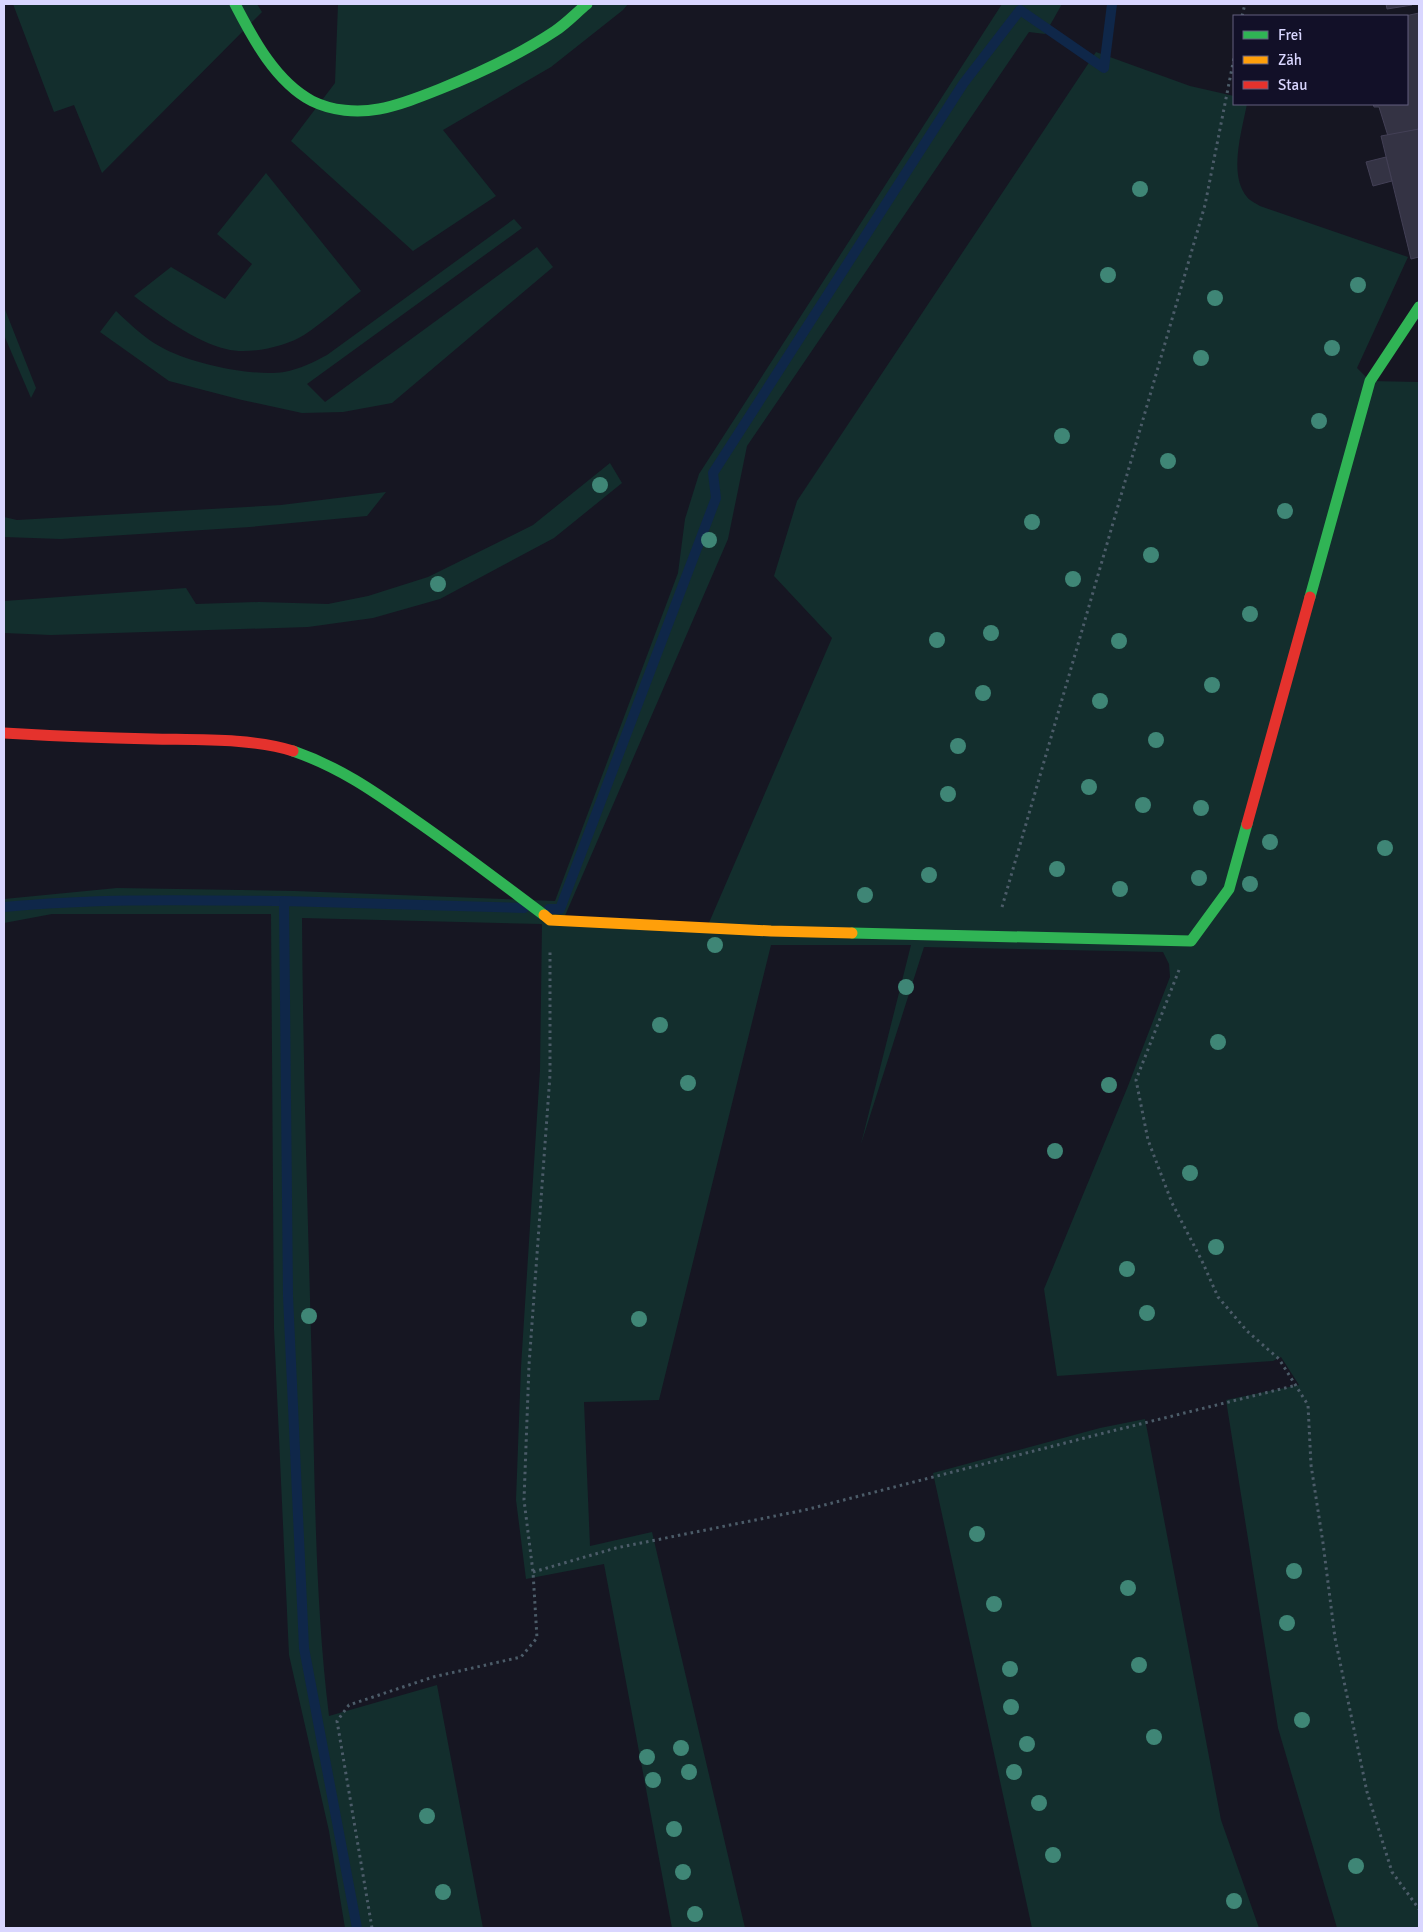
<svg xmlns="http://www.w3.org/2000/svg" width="1423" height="1932" viewBox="0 0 1423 1932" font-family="Signika,sans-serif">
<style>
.green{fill:#132e2d}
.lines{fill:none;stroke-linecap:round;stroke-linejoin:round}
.stream{stroke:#0f2749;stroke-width:10}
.building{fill:#343344;stroke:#434056}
.path{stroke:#4c5c69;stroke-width:3;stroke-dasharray:2.5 4;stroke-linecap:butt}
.fast{stroke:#30b455;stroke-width:11}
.slow{stroke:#ff9f0a;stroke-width:11}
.jam{stroke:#e5322d;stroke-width:11}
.tree{fill:#3f8676}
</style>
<rect width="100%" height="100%" fill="#161622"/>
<g class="green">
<polygon points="13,4 257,4 262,12 102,173 74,105 54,112"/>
<polygon points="338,4 628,4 623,10 551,67 443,130 496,196 413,251 291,141 335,83"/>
<path d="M1002 4H1062L1045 34 1029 32 747 446 728 539 564 918 708 925 832 638 774 576 797 501 1096 52 1190 86 1234 96V104H1247C1242 130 1228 175 1247 197 1250 201 1256 203 1260 206L1408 257 1357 368 1370 381 1419 382V1928H1337L1278 1728 1226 1400 1299 1385 1281 1357 1273 1361 1057 1376 1044 1289 1128 1086 1170 977 1169 964 1163 952 924 947 861 1144 911 945H771L659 1400 584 1402 590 1546 652 1532 745 1928H672L604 1564 526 1579 516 1500 521 1367 540 1070 542 924 302 918C303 1069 308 1220 312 1372 315 1486 315 1602 329 1716L437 1685 483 1928H345L329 1831 289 1655 274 1329 271 914H52L4 923V899L117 888 295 891 555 901 678 573 685 519 699 474Z"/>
<path d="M266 173 361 291C342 305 324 322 304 335 285 347 248 355 226 349 196 342 159 315 134 296L171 267 225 299 252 264 217 234Z"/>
<path d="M514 219 522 228 307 384 325 402 537 247 553 267 392 403 343 412 302 413 242 400 169 381 100 332 116 311C130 324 144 338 161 347 188 363 253 377 284 372 300 369 314 362 327 355Z"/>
<polygon points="4,307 36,388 31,398 4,335"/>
<polygon points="610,463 622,483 554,538 440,599 373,618 308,627 51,635 4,633 4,601 186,588 196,604 259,602 328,604 368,596 428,577 533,525"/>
<polygon points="386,492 367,516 250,527 61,539 4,537 4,517 17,520 281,505"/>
<polygon points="1145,1419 1221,1820 1259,1928 1032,1928 933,1473 1100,1428"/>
</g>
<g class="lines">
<g class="stream">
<path d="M4 907C97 898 190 900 284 901"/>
<polyline points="549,909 560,909 716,498 713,473 963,84 1020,10 1104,68 1112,4"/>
<polyline points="357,1928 304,1648 288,1296 284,901 524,908"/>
</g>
</g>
<g class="building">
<polygon points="1386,4 1412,4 1412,5 1387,9"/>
<polygon points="1419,13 1419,129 1388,136 1379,107 1374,107 1373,104 1407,104 1407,16 1405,16"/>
<polygon points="1419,129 1419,257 1411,259 1381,136"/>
<polygon points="1386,157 1392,181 1373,186 1366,162"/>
</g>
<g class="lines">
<g class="path">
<polyline points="1242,16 1245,4"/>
<polyline points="1002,907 1205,205 1234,58"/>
<polyline points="1179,970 1136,1080 1148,1140 1172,1203 1202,1261 1218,1297 1247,1331 1279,1359 1308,1405 1311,1465 1323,1543 1335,1638 1367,1792 1392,1872 1419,1909"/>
<polyline points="533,1572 616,1548 805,1510 1100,1434 1297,1385"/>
<polyline points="372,1928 337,1721 349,1705 433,1677 521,1657 537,1638 533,1572 524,1500 529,1365 550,1075 550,951"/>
</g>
<g class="fast">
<path d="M235 4C253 39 276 82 312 101 332 111 357 113 379 109 400 105 420 97 440 89 480 73 519 55 555 31 567 23 576 13 587 4"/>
<polyline points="1310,597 1370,381 1419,307"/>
<path d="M293 751C339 767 372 790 412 818 457 849 500 882 544 915"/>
<polyline points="852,933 1191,941 1229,889 1247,824"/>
</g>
<polyline class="slow" points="544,915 550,920 771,931 852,933"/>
<g class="jam">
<path d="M4 733C54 736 103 738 153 739 195 740 253 738 293 751"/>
<polyline points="1247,824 1310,597"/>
</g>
</g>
<g class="tree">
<circle cx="1140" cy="189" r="8"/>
<circle cx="1108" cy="275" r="8"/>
<circle cx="1358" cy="285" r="8"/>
<circle cx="1215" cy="298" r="8"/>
<circle cx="1332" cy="348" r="8"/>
<circle cx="1201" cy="358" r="8"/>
<circle cx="1319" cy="421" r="8"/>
<circle cx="1062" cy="436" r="8"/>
<circle cx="1168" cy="461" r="8"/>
<circle cx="600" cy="485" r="8"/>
<circle cx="1285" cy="511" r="8"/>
<circle cx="1032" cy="522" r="8"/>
<circle cx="709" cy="540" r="8"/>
<circle cx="1151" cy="555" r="8"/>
<circle cx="1073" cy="579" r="8"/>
<circle cx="438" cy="584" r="8"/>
<circle cx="1250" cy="614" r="8"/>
<circle cx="991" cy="633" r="8"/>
<circle cx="937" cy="640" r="8"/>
<circle cx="1119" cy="641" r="8"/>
<circle cx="1212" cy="685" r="8"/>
<circle cx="983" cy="693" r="8"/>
<circle cx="1100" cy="701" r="8"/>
<circle cx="1156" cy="740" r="8"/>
<circle cx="958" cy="746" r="8"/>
<circle cx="1089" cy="787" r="8"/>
<circle cx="948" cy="794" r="8"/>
<circle cx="1143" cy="805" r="8"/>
<circle cx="1201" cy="808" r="8"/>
<circle cx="1270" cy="842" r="8"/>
<circle cx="1385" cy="848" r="8"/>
<circle cx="1057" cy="869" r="8"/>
<circle cx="929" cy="875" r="8"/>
<circle cx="1199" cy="878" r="8"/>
<circle cx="1250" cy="884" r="8"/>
<circle cx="1120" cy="889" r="8"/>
<circle cx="865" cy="895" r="8"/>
<circle cx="715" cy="945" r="8"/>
<circle cx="906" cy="987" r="8"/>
<circle cx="660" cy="1025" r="8"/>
<circle cx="1218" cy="1042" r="8"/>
<circle cx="688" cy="1083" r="8"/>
<circle cx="1109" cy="1085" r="8"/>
<circle cx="1055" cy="1151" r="8"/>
<circle cx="1190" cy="1173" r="8"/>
<circle cx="1216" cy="1247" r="8"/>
<circle cx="1127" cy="1269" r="8"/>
<circle cx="1147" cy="1313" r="8"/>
<circle cx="309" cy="1316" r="8"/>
<circle cx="639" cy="1319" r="8"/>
<circle cx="977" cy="1534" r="8"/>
<circle cx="1294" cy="1571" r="8"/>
<circle cx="1128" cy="1588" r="8"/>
<circle cx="994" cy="1604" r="8"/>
<circle cx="1287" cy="1623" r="8"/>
<circle cx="1139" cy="1665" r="8"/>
<circle cx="1010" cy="1669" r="8"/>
<circle cx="1011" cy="1707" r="8"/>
<circle cx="1302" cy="1720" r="8"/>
<circle cx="1154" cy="1737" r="8"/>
<circle cx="1027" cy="1744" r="8"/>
<circle cx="681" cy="1748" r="8"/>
<circle cx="647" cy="1757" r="8"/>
<circle cx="689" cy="1772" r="8"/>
<circle cx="1014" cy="1772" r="8"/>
<circle cx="653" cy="1780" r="8"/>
<circle cx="1039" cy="1803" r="8"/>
<circle cx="427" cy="1816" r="8"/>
<circle cx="674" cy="1829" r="8"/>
<circle cx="1053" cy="1855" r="8"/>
<circle cx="1356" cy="1866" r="8"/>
<circle cx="683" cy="1872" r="8"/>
<circle cx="443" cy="1892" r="8"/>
<circle cx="1234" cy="1901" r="8"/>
<circle cx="695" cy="1914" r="8"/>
</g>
<rect width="1423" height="1932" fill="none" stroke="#d9d6ff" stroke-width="10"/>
<rect x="1233" y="15" width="175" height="90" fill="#121028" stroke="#625f7e"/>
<rect x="1243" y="31" width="25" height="8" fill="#30b455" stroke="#625f7e"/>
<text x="1278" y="40" font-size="15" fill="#d9d6ff">Frei</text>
<rect x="1243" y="56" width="25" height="8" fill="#ff9f0a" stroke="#625f7e"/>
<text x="1278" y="65" font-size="15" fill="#d9d6ff">Zäh</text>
<rect x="1243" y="81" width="25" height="8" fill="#e5322d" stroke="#625f7e"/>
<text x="1278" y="90" font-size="15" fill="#d9d6ff">Stau</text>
</svg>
